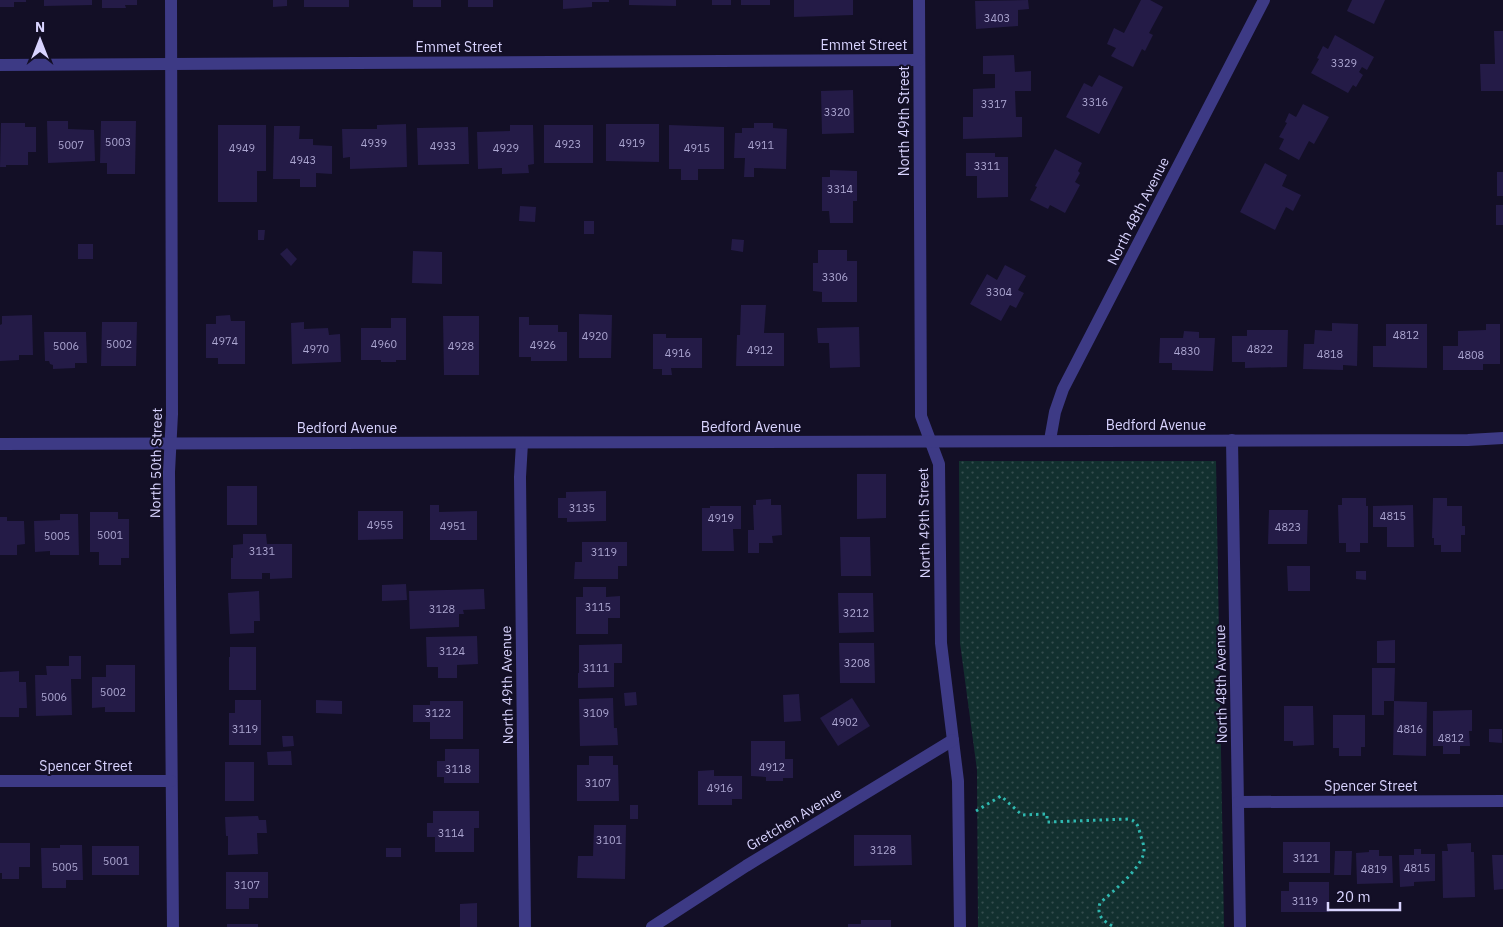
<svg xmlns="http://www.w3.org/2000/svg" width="1503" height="927" viewBox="0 0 1503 927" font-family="'IBM Plex Sans',sans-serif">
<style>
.green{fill:url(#green-dots)}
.building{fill:#241b47}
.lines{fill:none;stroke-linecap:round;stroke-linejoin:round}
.path{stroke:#2fb8b0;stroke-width:3;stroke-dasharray:2.5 4;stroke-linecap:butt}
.minor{stroke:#3d3a85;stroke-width:12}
.tertiary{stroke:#3d3a85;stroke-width:12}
.labels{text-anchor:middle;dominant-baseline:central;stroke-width:4;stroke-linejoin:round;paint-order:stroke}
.number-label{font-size:11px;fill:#aca6d1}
.street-label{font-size:14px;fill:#d9d4ff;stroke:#130f26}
</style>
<defs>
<pattern id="green-dots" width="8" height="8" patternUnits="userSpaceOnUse" patternTransform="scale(1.25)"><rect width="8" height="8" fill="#12302f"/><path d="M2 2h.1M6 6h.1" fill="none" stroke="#344d4e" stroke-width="1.8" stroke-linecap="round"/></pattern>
</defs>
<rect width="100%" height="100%" fill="#130f26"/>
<polygon class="green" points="959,461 1216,461 1224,927 978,927 977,770 960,643"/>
<g class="building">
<polygon points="0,0 26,0 26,2 14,2 14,7 0,7"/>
<polygon points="44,0 92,0 92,5 44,6"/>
<polygon points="102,0 137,0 137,5 125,5 126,8 102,8"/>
<polygon points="273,0 287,0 287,6 273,7"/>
<rect x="304" y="0" width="45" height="7"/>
<rect x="413" y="0" width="28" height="7"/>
<rect x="468" y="0" width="25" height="7"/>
<polygon points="563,0 609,0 609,2 592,2 592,7 563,9"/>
<polygon points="629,0 676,0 676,6 629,5"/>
<rect x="712" y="0" width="19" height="5"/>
<rect x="741" y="0" width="29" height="5"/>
<polygon points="794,0 853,0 853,15 794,17"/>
<polygon points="1028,0 1029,9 1018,10 1018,26 976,29 975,1"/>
<polygon points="1141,0 1150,0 1163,7 1149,33 1153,35 1145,51 1142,49 1133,67 1111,56 1116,48 1107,44 1114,28 1124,33"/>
<polygon points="1352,0 1385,0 1374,24 1347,11"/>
<polygon points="1494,31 1503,31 1503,91 1481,91 1480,64 1495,64"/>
<polygon points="1335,35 1374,57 1367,70 1362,67 1359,72 1363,75 1356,87 1353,85 1348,93 1311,73 1319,59 1317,58 1323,46 1328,49"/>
<polygon points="1014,55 1015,72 1031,71 1031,91 1015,91 1016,117 1022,117 1022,137 963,139 963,117 973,117 973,89 995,88 995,74 983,74 983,56"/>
<polygon points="1099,75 1123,87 1099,134 1066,117 1084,83 1092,87"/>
<polygon points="853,90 854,133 822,134 821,91"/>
<polygon points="1303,104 1329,117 1314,144 1309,141 1299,160 1279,149 1284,139 1279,137 1287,123 1285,122 1289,113 1296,117"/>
<polygon points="47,121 68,121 68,129 94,130 95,161 48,163"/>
<polygon points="101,121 136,121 135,174 107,174 107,163 100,163"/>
<polygon points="1,123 25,123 25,127 36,127 36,152 28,152 28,165 6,165 6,167 0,167"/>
<polygon points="754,123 773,123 773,128 787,129 786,169 754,168 754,177 744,177 745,158 734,158 735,133 742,133 742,128 754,128"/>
<polygon points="406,124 407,167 350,169 350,157 343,158 342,129 377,129 377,125"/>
<polygon points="606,124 659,124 659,162 606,161"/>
<polygon points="218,125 266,125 266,171 257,171 257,202 218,202"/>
<polygon points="510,125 533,125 534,164 528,165 529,173 502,174 502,168 478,169 477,132 510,131"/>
<rect x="544" y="125" width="49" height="38"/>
<polygon points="669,125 724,127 724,169 698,169 698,180 681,180 681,169 669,169"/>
<polygon points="274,126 300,126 299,139 313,139 313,145 332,146 332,174 316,173 316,187 300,187 300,179 273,179"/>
<polygon points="468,127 469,164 418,165 417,128"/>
<polygon points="1055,149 1082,163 1078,171 1080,173 1075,182 1080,185 1065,213 1050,205 1048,209 1030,200 1037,187 1035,186"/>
<polygon points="966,153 995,153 995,157 1008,157 1008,197 977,198 977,176 966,176"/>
<polygon points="1265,163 1287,175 1282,186 1301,195 1293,211 1286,207 1275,230 1240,212"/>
<polygon points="830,170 857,171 857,201 853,201 853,223 830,223 829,211 822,211 822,177 830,177"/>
<rect x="1497" y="172" width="6" height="24"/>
<rect x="1496" y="205" width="7" height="20"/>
<polygon points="520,206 536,207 535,222 519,221"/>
<rect x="584" y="221" width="10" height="13"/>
<polygon points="258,230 265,230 264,240 258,240"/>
<polygon points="732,239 744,240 743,252 731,250"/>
<rect x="78" y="244" width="15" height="15"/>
<polygon points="287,248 297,259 291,266 280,254"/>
<polygon points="818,250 847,250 847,261 857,261 857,302 822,302 822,292 813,291 813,263 818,263"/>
<polygon points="413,251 442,252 442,284 412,283"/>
<polygon points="1005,265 1026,276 1018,290 1024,293 1016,308 1010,305 1001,321 970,304 987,274 997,280"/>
<polygon points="741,305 766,305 764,333 784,333 784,366 736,366 737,335 740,335"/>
<polygon points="579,314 612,315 611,358 579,358"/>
<polygon points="32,315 33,355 19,355 19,360 0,361 0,325 2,324 2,316"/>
<polygon points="230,315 231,321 245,321 245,364 218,364 218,358 206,358 206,324 216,324 216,316"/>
<polygon points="443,316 479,316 479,375 444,375"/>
<polygon points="519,317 529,317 529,325 558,325 558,332 567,332 567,361 531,361 531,357 519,357"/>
<polygon points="391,318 406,318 406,360 396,360 396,362 381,362 381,360 361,360 361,328 391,328"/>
<polygon points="102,322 137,322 136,366 101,366"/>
<polygon points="304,322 304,329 328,328 329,335 340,334 341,362 292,364 291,323"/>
<polygon points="1332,323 1358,324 1357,366 1343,365 1343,370 1303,369 1304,344 1314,344 1315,330 1332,331"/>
<polygon points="1386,324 1427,324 1427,368 1373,367 1373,346 1386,346"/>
<polygon points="1486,324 1500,324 1500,364 1483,364 1483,370 1443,370 1443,346 1458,346 1458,331 1486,330"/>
<polygon points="859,327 860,367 830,368 829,343 818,343 817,328"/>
<polygon points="1247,330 1288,330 1287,367 1245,368 1245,362 1232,362 1232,336 1247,336"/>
<polygon points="1184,331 1199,332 1199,338 1215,338 1213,371 1172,370 1172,363 1159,363 1160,338 1183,338"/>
<polygon points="44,332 86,332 87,363 75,363 75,368 53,369 53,365 50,364 49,361 45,361"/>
<polygon points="653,334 666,334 666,338 702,338 702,368 671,368 672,375 662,375 662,369 653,369"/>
<polygon points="857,474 886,474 886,518 857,519"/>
<rect x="227" y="486" width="30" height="39"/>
<polygon points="606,491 606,521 567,522 567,518 558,518 558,498 566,498 566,492"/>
<polygon points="1342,498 1366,498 1366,506 1368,506 1368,543 1360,543 1360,552 1346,552 1346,543 1339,543 1338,505 1342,505"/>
<polygon points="1433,498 1447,498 1447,506 1462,506 1462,526 1465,526 1465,535 1461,535 1461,552 1441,552 1441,545 1434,545 1434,538 1432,538"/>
<polygon points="771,499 771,505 781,505 782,535 772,536 773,543 759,543 759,553 748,553 748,530 754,530 753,505 756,505 756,500"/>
<polygon points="430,505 439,505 439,512 477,511 477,540 430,540"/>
<polygon points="1413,505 1414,547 1387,547 1387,527 1373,527 1373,506"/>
<polygon points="710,506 741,506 741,529 733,529 734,551 702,551 702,508 710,508"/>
<polygon points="1269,510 1308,510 1307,544 1268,544"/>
<polygon points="358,511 403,511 403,539 358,540"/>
<polygon points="90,512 118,512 118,519 129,519 129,558 121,558 121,565 99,565 99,552 90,552"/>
<polygon points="60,514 78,514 79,555 50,555 50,551 35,552 34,521 60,520"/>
<polygon points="0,517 7,517 7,521 24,521 25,544 17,545 17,555 0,555"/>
<polygon points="243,534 266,534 267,544 292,544 292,578 270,579 270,573 262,573 262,579 231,579 231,558 233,558 233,545 243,544"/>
<polygon points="840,537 870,537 871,576 841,576"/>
<polygon points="582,542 627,542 627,566 618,566 618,579 574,579 575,562 582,562"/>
<polygon points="1287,566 1310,566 1310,591 1288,591"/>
<polygon points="1356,571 1366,571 1366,580 1356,579"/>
<polygon points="406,584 407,600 382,601 382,585"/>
<polygon points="583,587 606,587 606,597 620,596 620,618 608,618 608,634 576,634 576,597 583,597"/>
<polygon points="484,589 485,609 463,610 464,614 459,614 459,627 410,629 409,591"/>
<polygon points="259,591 260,621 254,621 254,633 230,634 228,593"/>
<polygon points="838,593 873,593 874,632 839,633"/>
<polygon points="477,636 478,664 457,665 457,678 438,678 438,667 427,667 426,637"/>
<polygon points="1395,640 1395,663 1377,663 1377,641"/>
<polygon points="839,643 874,643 875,683 840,683"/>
<polygon points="622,644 622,663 614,663 614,687 578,688 578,673 579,673 579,645"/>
<polygon points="230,647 256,647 256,690 229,690 229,657 230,657"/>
<polygon points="69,656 81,656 81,679 71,679 72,715 36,716 35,675 47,675 46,666 69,666"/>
<polygon points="106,665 135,665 135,712 105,712 105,707 92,708 92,677 106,677"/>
<polygon points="1372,668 1395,668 1394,701 1384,701 1384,715 1372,715"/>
<polygon points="19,671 19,682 26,682 27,708 19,708 19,717 0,717 0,672"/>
<polygon points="636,692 637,705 625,706 624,693"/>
<polygon points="799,694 801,721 784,722 783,695"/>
<polygon points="613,698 614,728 617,728 618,745 580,746 579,699"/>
<polygon points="852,698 870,726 838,746 820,718"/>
<polygon points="235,700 261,700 261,745 229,745 229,713 235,713"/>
<polygon points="316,700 342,701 342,714 316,713"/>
<polygon points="430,701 463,701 463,739 430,739 430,722 413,722 413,705 430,705"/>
<polygon points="1394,701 1427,702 1426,756 1393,755"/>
<polygon points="1284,706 1313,706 1314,745 1293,746 1293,741 1284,741"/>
<polygon points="1472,710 1472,731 1469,731 1470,746 1460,746 1460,754 1443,754 1443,746 1433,746 1433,711"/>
<polygon points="1333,715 1365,715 1365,747 1361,747 1361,756 1339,756 1339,748 1333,748"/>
<polygon points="1489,729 1502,729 1502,743 1489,742"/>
<polygon points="282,736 293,736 294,746 283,747"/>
<polygon points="751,741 785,741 785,759 793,759 793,778 783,778 783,781 766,781 766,777 751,776"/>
<polygon points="445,749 479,749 479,783 444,783 444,777 437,777 437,761 445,761"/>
<polygon points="291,751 292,765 268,765 267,752"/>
<polygon points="589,756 613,756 613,765 618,765 619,801 577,801 577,765 589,765"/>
<rect x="225" y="762" width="29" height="39"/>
<polygon points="714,770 714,776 742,776 742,799 732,799 732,805 698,805 698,771"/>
<rect x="630" y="805" width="8" height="14"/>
<polygon points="433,811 479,811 479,828 474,828 474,852 435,852 435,837 427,837 427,823 433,823"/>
<polygon points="258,816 259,820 266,820 267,833 257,833 258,854 228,855 228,836 226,836 225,817"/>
<polygon points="594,825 626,825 625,879 577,878 578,856 593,856"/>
<polygon points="854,835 911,835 912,865 854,866"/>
<rect x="1283" y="842" width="47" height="31"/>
<polygon points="0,843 30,843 30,867 19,867 19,879 2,879 2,873 0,873"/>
<polygon points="1471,843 1471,852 1474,852 1475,897 1443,898 1442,851 1448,851 1447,844"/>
<polygon points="60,845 82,845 83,880 66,880 66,888 42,888 41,848 60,848"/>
<rect x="92" y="846" width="47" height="29"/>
<rect x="386" y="848" width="15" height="9"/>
<polygon points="1414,849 1421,849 1421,854 1435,854 1435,881 1414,882 1414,886 1400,887 1399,855 1414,855"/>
<polygon points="1369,850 1379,850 1379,856 1392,856 1393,883 1357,884 1356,853 1369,852"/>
<polygon points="1335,851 1352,851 1351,875 1334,875"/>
<polygon points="1492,855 1503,855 1503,889 1494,890"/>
<polygon points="226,872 268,872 268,898 249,898 249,909 226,909"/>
<polygon points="1289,882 1329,882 1329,912 1281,912 1281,891 1289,891"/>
<polygon points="477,903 477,927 460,927 460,904"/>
<polygon points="861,920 891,920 891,927 848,927 848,924 861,924"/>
<rect x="227" y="924" width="31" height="3"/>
</g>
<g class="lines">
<path class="path" d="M976 811 1001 796 1022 815 1047 814V822L1129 819C1137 821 1138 826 1140 833 1141 838 1144 844 1144 849 1145 866 1112 892 1100 903 1096 917 1104 921 1114 927"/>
<g class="minor">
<polyline points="171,0 172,414 169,472 173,927"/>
<polyline points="919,0 921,416 939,464 941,643 958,781 960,927"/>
<polyline points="0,65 919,60"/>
<polyline points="1050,440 1055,412 1063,389 1264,0"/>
<polyline points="1232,440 1240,927"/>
<polyline points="522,443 520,477 525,927"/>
<polyline points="0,781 171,781"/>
<polyline points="1238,802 1503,801"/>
<polyline points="652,927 746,866 953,740"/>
</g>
<polyline class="tertiary" points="0,444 1468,440 1503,438"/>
</g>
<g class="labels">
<g class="number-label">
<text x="997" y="18">3403</text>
<text x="1344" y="63">3329</text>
<text x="1095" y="102">3316</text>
<text x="994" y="104">3317</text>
<text x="837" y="112">3320</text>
<text x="118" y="142">5003</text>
<text x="374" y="143">4939</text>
<text x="632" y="143">4919</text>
<text x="568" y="144">4923</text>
<text x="71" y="145">5007</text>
<text x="761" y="145">4911</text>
<text x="443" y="146">4933</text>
<text x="242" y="148">4949</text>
<text x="506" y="148">4929</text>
<text x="697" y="148">4915</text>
<text x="303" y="160">4943</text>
<text x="987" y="166">3311</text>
<text x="840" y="189">3314</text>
<text x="835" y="277">3306</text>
<text x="999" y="292">3304</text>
<text x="1406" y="335">4812</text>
<text x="595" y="336">4920</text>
<text x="225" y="341">4974</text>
<text x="119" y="344">5002</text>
<text x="384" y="344">4960</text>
<text x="543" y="345">4926</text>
<text x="66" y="346">5006</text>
<text x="461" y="346">4928</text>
<text x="316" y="349">4970</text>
<text x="1260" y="349">4822</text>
<text x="760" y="350">4912</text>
<text x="1187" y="351">4830</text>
<text x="678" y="353">4916</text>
<text x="1330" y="354">4818</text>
<text x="1471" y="355">4808</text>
<text x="582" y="508">3135</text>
<text x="1393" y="516">4815</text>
<text x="721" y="518">4919</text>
<text x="380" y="525">4955</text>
<text x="453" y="526">4951</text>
<text x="1288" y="527">4823</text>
<text x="110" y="535">5001</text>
<text x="57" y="536">5005</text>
<text x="262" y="551">3131</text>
<text x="604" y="552">3119</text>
<text x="598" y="607">3115</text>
<text x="442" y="609">3128</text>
<text x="856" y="613">3212</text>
<text x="452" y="651">3124</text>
<text x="857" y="663">3208</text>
<text x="596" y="668">3111</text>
<text x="113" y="692">5002</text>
<text x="54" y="697">5006</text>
<text x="438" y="713">3122</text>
<text x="596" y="713">3109</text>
<text x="845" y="722">4902</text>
<text x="245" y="729">3119</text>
<text x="1410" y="729">4816</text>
<text x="1451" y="738">4812</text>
<text x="772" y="767">4912</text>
<text x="458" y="769">3118</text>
<text x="598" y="783">3107</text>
<text x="720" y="788">4916</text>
<text x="451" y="833">3114</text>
<text x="609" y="840">3101</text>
<text x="883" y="850">3128</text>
<text x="1306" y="858">3121</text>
<text x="116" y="861">5001</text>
<text x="65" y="867">5005</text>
<text x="1417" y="868">4815</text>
<text x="1374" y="869">4819</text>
<text x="247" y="885">3107</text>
<text x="1305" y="901">3119</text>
</g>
<g class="street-label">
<text x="864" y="45">Emmet Street</text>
<text x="459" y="47">Emmet Street</text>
<text transform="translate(904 121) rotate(-90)">North 49th Street</text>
<text transform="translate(1138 211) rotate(-63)">North 48th Avenue</text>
<text x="1156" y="425">Bedford Avenue</text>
<text x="751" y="427">Bedford Avenue</text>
<text x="347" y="428">Bedford Avenue</text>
<text transform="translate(156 463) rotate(-89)">North 50th Street</text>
<text transform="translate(924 523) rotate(-91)">North 49th Street</text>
<text transform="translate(1221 684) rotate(-91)">North 48th Avenue</text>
<text transform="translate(507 685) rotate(-91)">North 49th Avenue</text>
<text x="86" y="766">Spencer Street</text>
<text x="1371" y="786">Spencer Street</text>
<text transform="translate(794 819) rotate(-31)">Gretchen Avenue</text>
</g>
</g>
<g transform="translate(40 40)" stroke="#130f26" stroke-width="4" paint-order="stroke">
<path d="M0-4L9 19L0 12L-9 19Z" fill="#d9d4ff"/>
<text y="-8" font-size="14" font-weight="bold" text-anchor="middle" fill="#d9d4ff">N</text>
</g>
<path d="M1328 902v8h72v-8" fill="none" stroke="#d9d4ff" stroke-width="2.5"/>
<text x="1336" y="902" font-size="15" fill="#d9d4ff" stroke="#130f26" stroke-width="4" paint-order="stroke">20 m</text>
</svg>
